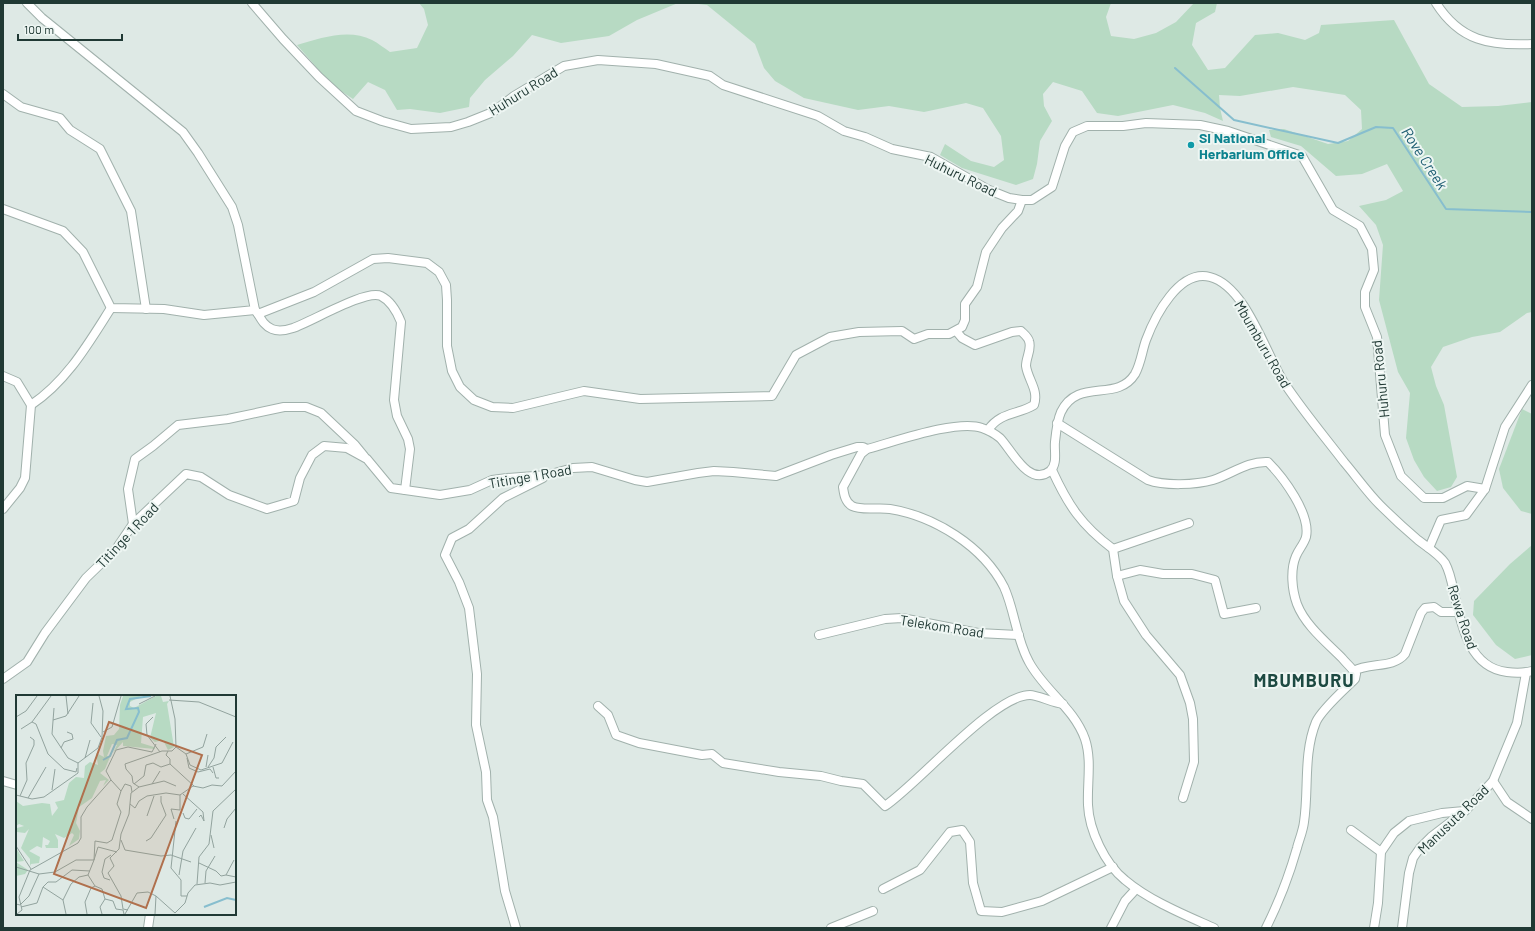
<svg xmlns="http://www.w3.org/2000/svg" width="1535" height="931" viewBox="0 0 1535 931" font-family="Barlow,sans-serif">
<style>
.green{fill:#b7dac3}
.lines{fill:none;stroke-linecap:round;stroke-linejoin:round}
.stream{stroke:#87bece;stroke-width:2}
.minor-casing{stroke:#a1b1ac;stroke-width:10}
.minor{stroke:#fff;stroke-width:8}
.culture-dot{fill:#0f9aa8;stroke:#eef6f3;stroke-width:1.5}
.labels{text-anchor:middle;dominant-baseline:central;stroke-width:4;stroke-linejoin:round;paint-order:stroke}
.street-label{font-size:14px;fill:#203934;stroke:#eef6f3}
.culture-label{font-size:14px;font-weight:bold;fill:#0d838f;stroke:#eef6f3;text-anchor:start}
.water-label{font-size:15px;font-style:italic;fill:#1d5d72;stroke:#eef6f3}
.district-label{font-size:18px;font-weight:bold;letter-spacing:1px;fill:#1d4a42;stroke:#eef6f3}
.inset-river{fill:none;stroke:#87bece;stroke-width:2}
.inset-road{fill:none;stroke:#92a39e;stroke-width:1}
.view{fill:#b0704d;fill-opacity:0.15;stroke:#b0704d;stroke-width:2}
.inset-edge{fill:none;stroke:#203934;stroke-width:2}
</style>
<rect width="100%" height="100%" fill="#dee9e5"/>
<g class="green">
<path d="M419 3H678L637 20 609 36 561 43 532 35 513 56 485 80 470 98 469 107 440 113 410 109 397 110 385 90 368 82 353 99 332 85 297 45C320 38 349 28 372 40 378 43 384 48 390 52L417 48 428 25 424 9Z"/>
<polygon points="690,3 1111,3 1106,17 1111,36 1134,39 1156,33 1176,22 1194,3 1217,3 1215,12 1196,23 1192,45 1208,70 1225,68 1255,35 1278,33 1305,40 1319,33 1321,25 1394,20 1429,84 1462,107 1498,106 1532,102 1532,312 1527,313 1500,332 1472,337 1443,347 1431,367 1436,386 1444,405 1457,477 1451,487 1437,491 1424,477 1414,460 1406,438 1410,393 1398,372 1379,300 1383,245 1376,225 1359,206 1386,200 1403,191 1387,164 1362,174 1336,176 1301,146 1271,137 1269,130 1284,129 1328,144 1348,141 1362,129 1361,110 1345,95 1293,87 1240,96 1219,95 1220,108 1223,121 1205,113 1173,105 1118,116 1097,113 1082,91 1053,82 1043,94 1044,106 1052,121 1040,141 1037,164 1033,179 1016,185 962,168 940,155 945,144 971,161 994,167 1004,160 1001,136 983,108 966,103 924,112 889,106 858,110 804,98 775,81 764,68 755,44 707,5"/>
<polygon points="1522,409 1532,414 1532,514 1521,511 1503,488 1499,469"/>
<polygon points="1532,545 1532,655 1515,659 1496,645 1473,615 1474,601 1510,564"/>
</g>
<g class="lines">
<polyline class="stream" points="1175,68 1234,120 1338,143 1376,127 1393,128 1446,209 1532,212"/>
<defs>
<g id="minor">
<polyline points="252,3 283,39 319,77 356,111 382,121 411,129 451,127 468,122 493,112 514,96 564,66 598,60 656,64 710,76 723,85 818,116 844,131 865,137 892,149 931,157 989,190 1009,198 1022,200 1032,200 1052,187 1065,146 1073,132 1087,126 1123,126 1146,123 1200,125 1228,131 1302,156 1333,210 1360,226 1372,249 1374,270 1365,292 1365,307 1377,337 1385,435 1401,476 1424,498 1443,498 1467,486 1485,489"/>
<path d="M1436 3C1460 41 1490 46 1532 44"/>
<polyline points="3,94 21,107 60,118 70,130 100,149 131,211 146,309"/>
<polyline points="3,209 63,231 83,252 111,308 164,309 204,315 255,310 238,225 232,207 198,153 183,132 42,18 27,3"/>
<polyline points="255,310 258,314 314,292 373,259 388,258 427,263 439,272 446,285 447,300 447,346 452,371 460,387 474,400 492,407 513,408 584,391 640,399 772,396 796,355 830,337 859,332 902,331 914,339 928,334 949,334 962,327 965,320 965,304 977,287 986,252 1002,228 1018,211 1022,200"/>
<path d="M258 314C262 321 265 326 272 329 279 332 287 330 293 328 311 322 366 289 381 296 391 301 397 312 401 322L394 400 397 416 408 439 410 449 405 490"/>
<path d="M956 331 962 338 975 345 1012 332 1021 331C1024 334 1028 337 1029 341 1032 349 1026 357 1026 366 1028 380 1039 390 1034 405 1017 415 1000 412 988 430"/>
<path d="M3 376 17 382 31 405C67 381 88 344 111 308"/>
<path d="M1057 423 1148 480C1164 486 1196 485 1213 480 1232 474 1247 461 1268 462 1283 477 1311 514 1306 537 1304 544 1299 549 1296 556 1290 570 1292 590 1297 604 1305 625 1326 642 1342 658 1346 663 1352 668 1356 674L1355 679C1344 690 1322 709 1316 722 1303 754 1309 790 1304 822 1303 831 1299 840 1297 848 1289 876 1279 902 1266 928"/>
<path d="M1052 470C1068 505 1081 525 1113 549L1117 576 1124 601 1146 635 1180 675 1190 703 1193 719 1194 762 1183 798"/>
<polyline points="3,509 20,488 25,478 31,405"/>
<polyline points="133,524 128,489 135,459 153,446 178,425 228,419 284,407 306,407 321,413 355,445 364,456"/>
<polyline points="1429,548 1441,520 1466,515 1485,489 1505,427 1532,385"/>
<polyline points="1113,549 1189,523"/>
<polyline points="1117,576 1140,570 1163,574 1192,574 1215,580 1224,614 1256,608"/>
<polyline points="819,635 885,619 902,618 978,633 1019,635"/>
<path d="M1354 671C1369 662 1393 669 1405 654L1421 613 1425 608 1434 607 1441 612H1458"/>
<polyline points="3,679 27,662 45,633 86,578 116,549 133,524 186,474 201,477 229,495 267,509 294,501 300,478 312,455 324,446 347,448 367,459 391,488 440,495 470,490 492,480 507,478 547,475 573,468 592,467 635,480 647,482 698,473 714,471 733,472 776,476 831,455 857,447 863,447 867,449"/>
<path d="M598 706 608 715 616 735 639 743 702 755 712 754 723 763 779 772 821 776 841 781 863 784 885 806C919 783 994 695 1030 695 1037 695 1054 703 1063 704"/>
<polyline points="3,781 17,785"/>
<polyline points="1493,781 1507,802 1532,819"/>
<polyline points="1351,830 1381,852"/>
<polyline points="883,889 920,870 950,832 962,830 970,842 973,883 981,911 1002,912 1042,901 1113,867"/>
<polyline points="148,928 150,914"/>
<polyline points="516,928 505,891 493,817 487,800 486,772 476,725 477,674 469,608 459,582 445,555 452,538 469,529 503,498 543,478"/>
<polyline points="831,928 873,911"/>
<polyline points="1111,928 1125,901 1136,889"/>
<path d="M1214 928C1185 915 1150 901 1125 880 1105 864 1089 830 1088 805 1087 783 1092 760 1085 739 1074 708 1044 690 1029 662 1016 639 1015 611 1004 587 983 546 934 516 890 509 878 507 862 511 852 506 845 502 844 494 843 487L861 454 867 449C894 442 957 419 982 428 988 430 995 434 1000 438 1011 449 1029 488 1050 471 1058 464 1054 451 1055 442 1056 432 1057 421 1061 412 1078 377 1117 403 1135 374 1141 363 1142 351 1146 340 1155 316 1179 269 1210 277 1246 286 1266 355 1285 384 1303 411 1324 436 1344 462 1356 476 1367 492 1380 505 1392 517 1405 529 1418 540 1427 547 1439 554 1445 563 1450 572 1452 583 1454 593 1461 624 1469 668 1507 672 1515 673 1524 673 1532 671"/>
<polyline points="1374,928 1378,903 1381,852 1394,833 1409,821 1442,813 1464,811"/>
<polyline points="1402,928 1409,873 1413,858 1420,848 1431,837 1465,811 1493,781 1517,723 1526,673"/>
</g>
</defs>
<use href="#minor" class="minor-casing"/>
<use href="#minor" class="minor"/>
</g>
<circle class="culture-dot" cx="1191" cy="145" r="4"/>
<g class="labels">
<g class="street-label">
<text transform="translate(523 91) rotate(-32)">Huhuru Road</text>
<text transform="translate(961 175) rotate(26)">Huhuru Road</text>
<text transform="translate(1263 344) rotate(60)">Mbumburu Road</text>
<text transform="translate(1380 379) rotate(-96)">Huhuru Road</text>
<text transform="translate(530 476) rotate(-10)">Titinge 1 Road</text>
<text transform="translate(127 535) rotate(-47)">Titinge 1 Road</text>
<text transform="translate(1463 617) rotate(72)">Rewa Road</text>
<text transform="translate(942 626) rotate(9)">Telekom Road</text>
<text transform="translate(1453 819) rotate(-44)">Manusuta Road</text>
</g>
<g class="culture-label">
<text x="1199" y="137">SI National<tspan x="1199" dy="16">Herbarium Office</tspan></text>
</g>
<g class="water-label">
<text transform="translate(1425 158) rotate(57)">Rove Creek</text>
</g>
<g class="district-label">
<text x="1304" y="680">MBUMBURU</text>
</g>
</g>
<g transform="translate(16 695)">
<rect width="220" height="220" fill="#dee9e5"/>
<path d="M107 1H125L114 7V11L118 13 140 1H145L147 7 153 6 151 9 158 52 152 55 147 45 139 47 134 43 140 18 127 22 125 48 138 52 139 54 107 51V47L97 58 101 50 96 49 91 61 94 62 89 74 84 78 93 85 87 91 90 85 84 86 76 103 63 112 60 128 64 136 63 144 53 151 58 140 56 138 48 143 39 139 42 145V153H30L29 150H32L34 146 27 142 26 153 21 151 13 156 24 162 23 168 15 169 14 171V164L5 153 13 134 9 138 1 137V133L8 131 3 129 0 131V106L7 111 26 108 34 109 36 121 42 113 39 107 48 105 53 88 60 82 68 83 69 71 74 67 82 70 80 58 88 62 87 56 90 41 98 40 103 34 104 10ZM0 153 8 166 0 167 12 175 9 179 0 181Z" fill="#b7dac3"/>
<path class="inset-river" d="M87 65 94 61 101 45 111 43 123 17 122 13 110 14 114 4 135 1M188 212 211 203 220 205"/>
<path class="inset-road" d="M50 1 52 19M153 5 183 7 220 22M77 8 75 28 85 42M123 9 139 1M38 13 36 39 52 63 62 68M0 22 10 16 21 1M137 22 130 29 131 40 144 57M37 25 50 21 63 1M16 27 35 1M5 34 16 27 20 29 32 59 48 74 60 77 61 73M87 37 96 32 105 1M160 52 170 59 174 70 185 75 206 68 217 47M45 53 48 47 57 44 56 39 51 37M152 56 150 60 154 64V69M170 59 187 52 191 39M69 63 74 45M171 63 173 73 182 77 194 74 197 78M190 72 192 60M192 72 198 63 200 52 210 42M197 72 200 83H203M118 89 128 81 130 70 137 68 145 72 154 69 178 91M136 89 144 76M123 92 117 88 116 81 110 74 109 69 146 56H156L160 52 159 24 154 1M123 92 148 86 160 91M36 95 39 74M105 96 109 89 115 91 116 97M167 99 187 117 188 126 185 120 183 122M0 100 16 104 28 102 62 78V68L82 53 86 42 87 16 83 1M4 101 11 85 10 68 18 50V45L14 42M12 103 30 72M114 109 119 113 123 106 131 101 150 98 164 100 177 91 187 93 196 90 206 91 220 76M167 118 169 123 173 124 181 114M131 121 138 101M158 124 155 114 164 115V100M160 126 155 173 165 185V201H171M208 133 211 124 220 113M195 140 198 153M105 145 109 155 145 161 155 160 175 167M130 146 135 143 150 120 145 107V101M0 151 15 174M78 165 79 146 91 148 96 145 105 117 101 109 105 96 95 85M78 165 82 152 101 157M218 165 210 180 220 182M183 168 200 176 205 181 210 180M0 172 23 179 39 177 60 165H78L72 180 63 182 55 189 47 205 50 219M163 180 167 156 180 133M94 185 88 183 86 177 89 164 95 160M189 188 190 176 199 161M181 189 183 162 193 149 197 116 220 94M79 191 86 194 89 204 97 206 100 214 107 215 108 219M27 192 47 205M0 209 4 210 13 201 23 179M5 212 21 208 27 192 32 187H40L56 175 74 176M112 215 107 214 105 201 92 178 98 171 94 163 103 154 105 139 113 119 115 98 123 92M1 219 6 215 3 202 14 175 62 148 65 143V122L71 112 95 85 90 76 100 55 112 52 136 57 140 49M71 219 69 207 75 193 79 191 72 180M86 219 84 212 89 204M109 219 121 198 132 197 140 201 159 218 169 208 172 198 179 190 194 188 204 190 220 187M139 219 140 201"/>
<path class="view" d="M93 27 186 60 130 213 38 179Z"/>
<rect width="220" height="220" class="inset-edge"/>
</g>
<rect width="1535" height="931" fill="none" stroke="#203934" stroke-width="8"/>
<path d="M18 34v6h104v-6" fill="none" stroke="#203934" stroke-width="2"/>
<text x="24" y="34" font-size="12" fill="#203934" stroke="#eef6f3" stroke-width="3" paint-order="stroke">100 m</text>
</svg>
